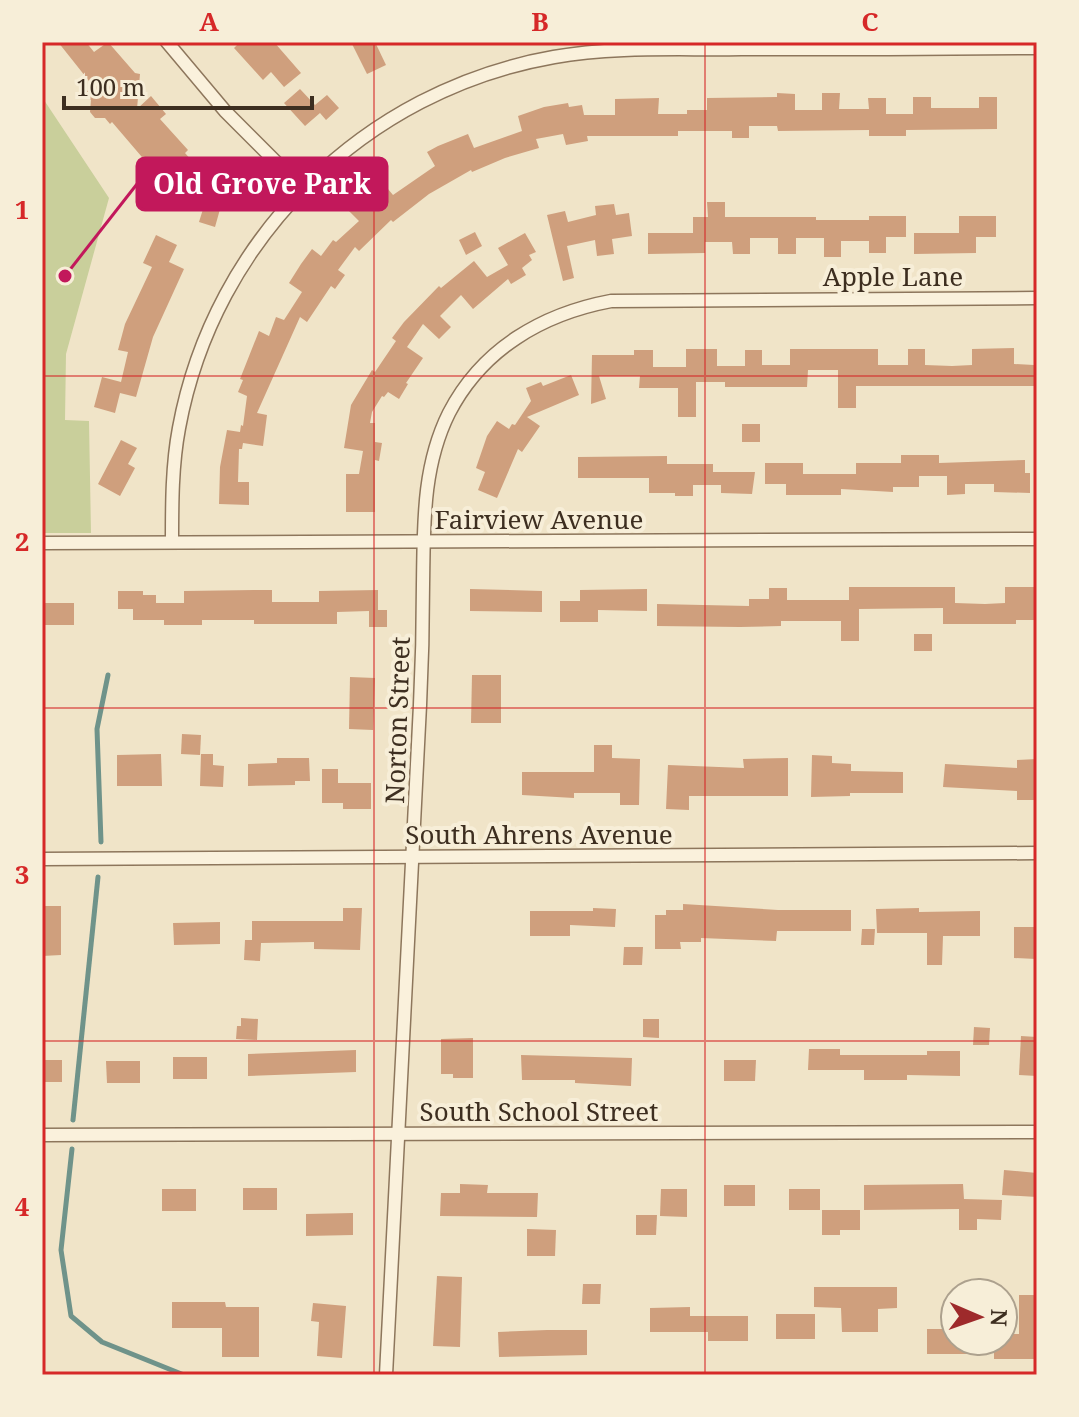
<svg xmlns="http://www.w3.org/2000/svg" width="1079" height="1417" viewBox="0 0 1079 1417" font-family="'Noto Serif',serif">
<style>
.green{fill:#c9cf9b}
.lines{fill:none;stroke-linecap:round;stroke-linejoin:round}
.stream{stroke:#6f938a;stroke-width:5}
.building{fill:#cf9f7d}
.minor-casing{stroke:#8d765c;stroke-width:15}
.minor{stroke:#faf1dc;stroke-width:12}
.grid{fill:none;stroke:#d62828;stroke-width:2;stroke-opacity:0.55}
.labels{text-anchor:middle;dominant-baseline:central;stroke-width:8;stroke-linejoin:round;paint-order:stroke}
.street-label{font-size:26px;fill:#3d2e20;stroke:#f7eed8}
.leader{fill:none;stroke:#c2185b;stroke-width:3}
.callout-dot{fill:#c2185b;stroke:#f7eed8;stroke-width:3}
.callout{fill:#c2185b;stroke:#c2185b;stroke-width:3}
.callout-label{font-size:28px;text-anchor:middle;font-weight:bold;fill:#fff}
.neatline{fill:none;stroke:#d62828;stroke-width:3}
.grid-label{font-size:26px;text-anchor:middle;font-weight:bold;fill:#d62828}
</style>
<rect width="100%" height="100%" fill="#f0e4c8"/>
<polygon class="green" points="42,97 109,198 66,354 65,420 89,421 91,533 42,533"/>
<g class="lines">
<g class="stream">
<polyline points="101,842 97,729 108,675"/>
<polyline points="73,1120 98,877"/>
<polyline points="72,1149 61,1250 71,1316 102,1342 184,1375"/>
</g>
</g>
<g class="building">
<polygon points="58,42 86,42 94,52 108,42 135,73 140,74 137,109 151,96 166,114 160,119 188,150 185,153 199,169 180,186 166,171 159,177 112,122 110,124 105,118 95,118 90,112 91,100 85,93 93,86"/>
<polygon points="240,42 274,42 301,73 284,87 271,72 263,80 234,48"/>
<polygon points="351,42 375,42 386,65 367,74"/>
<polygon points="300,89 315,105 327,95 339,108 326,120 320,113 305,126 284,103"/>
<polygon points="777,93 795,94 795,110 822,110 822,93 840,93 839,109 869,109 868,98 886,98 886,114 913,114 913,97 931,97 931,108 979,108 979,97 997,97 997,129 906,130 906,136 869,136 869,130 778,131 777,126 749,126 749,138 732,138 732,131 678,131 678,136 587,136 588,141 566,145 563,134 536,139 539,148 505,158 472,172 471,170 429,194 393,222 391,220 359,251 355,247 338,270 345,275 335,289 331,286 307,322 300,317 257,413 267,415 263,446 243,443 242,449 239,449 238,482 249,482 249,505 219,504 220,467 227,430 240,432 241,425 243,426 247,396 238,392 243,380 240,379 259,331 269,336 276,317 284,320 302,292 289,283 301,264 312,249 321,256 333,240 336,242 359,221 348,210 360,198 362,200 383,183 393,195 435,166 427,152 438,146 468,134 474,148 522,131 518,116 544,107 568,103 569,107 582,105 584,115 615,115 615,99 659,98 658,114 687,114 687,110 707,110 707,98 777,97"/>
<polygon points="208,175 228,181 215,227 199,222 204,206 200,205"/>
<polygon points="707,202 725,202 725,217 816,217 816,220 869,220 869,216 906,216 906,237 886,237 886,253 869,253 869,241 841,241 841,257 824,257 824,238 796,238 796,254 778,254 778,238 750,238 750,254 733,254 732,242 705,242 705,253 648,254 648,233 693,233 693,217 708,217"/>
<polygon points="614,204 616,215 629,213 632,236 612,239 614,254 597,256 595,240 567,246 574,278 563,281 547,215 565,211 568,222 596,215 595,206"/>
<polygon points="959,216 996,216 996,237 976,237 976,253 914,254 914,233 959,233"/>
<polygon points="475,232 482,246 466,255 459,240"/>
<polygon points="525,233 536,252 529,255 532,260 522,268 526,275 511,284 508,279 473,309 461,295 440,316 451,327 439,339 423,324 407,347 423,358 406,383 408,384 399,399 388,392 384,397 382,396 372,412 370,423 375,423 375,442 382,443 379,461 375,460 375,512 346,512 346,474 359,474 363,451 344,448 351,405 372,370 375,372 396,341 392,338 404,322 439,286 441,288 474,261 487,277 508,265 498,248"/>
<polygon points="156,235 177,245 169,262 184,269 153,337 136,397 120,393 115,413 94,407 102,377 121,382 128,352 118,350 125,324 152,267 143,263"/>
<polygon points="1014,348 1014,364 1034,365 1034,386 856,386 856,408 838,408 838,370 808,370 807,387 725,387 725,382 696,382 696,417 678,417 678,388 639,388 640,376 599,376 606,399 591,404 592,355 634,355 634,350 653,350 653,367 686,367 686,349 717,349 717,366 745,366 745,350 762,350 762,365 790,365 790,349 878,349 878,365 908,365 908,349 925,349 925,365 952,366 972,365 972,349"/>
<polygon points="571,375 579,395 527,417 540,426 522,452 518,449 497,498 478,490 485,472 476,468 487,436 497,421 509,429 512,424 515,425 531,401 526,388 541,382 543,386"/>
<rect x="742" y="424" width="18" height="18"/>
<polygon points="121,440 137,448 128,464 135,468 120,496 98,484"/>
<polygon points="901,455 939,455 939,463 1025,460 1025,473 1030,473 1030,493 994,492 994,484 965,484 965,494 947,495 947,476 919,476 919,487 893,487 893,492 841,489 841,495 786,495 786,484 765,484 765,463 803,463 803,474 856,474 856,463 901,463"/>
<polygon points="667,456 667,464 713,464 713,472 755,472 752,494 721,493 721,485 693,485 693,496 675,496 675,493 649,493 649,478 578,478 578,457"/>
<polygon points="849,587 955,587 955,603 985,604 1005,603 1005,587 1037,587 1037,620 1016,620 1016,624 943,624 943,608 859,609 859,641 841,641 841,621 781,621 781,626 740,627 657,626 657,604 749,606 749,599 769,599 769,588 787,588 787,600 849,600"/>
<polygon points="470,589 542,591 542,612 470,611"/>
<polygon points="647,589 647,611 598,610 598,622 560,622 560,601 580,601 580,590"/>
<polygon points="254,590 272,590 272,602 319,602 319,591 378,590 378,610 387,610 387,627 369,627 369,611 337,612 337,624 254,624 254,620 202,620 202,625 164,625 164,620 133,620 133,609 118,609 118,591 143,591 143,595 156,595 156,603 184,603 184,591"/>
<rect x="42" y="603" width="32" height="22"/>
<rect x="914" y="634" width="18" height="17"/>
<polygon points="472,675 501,675 501,723 471,723"/>
<polygon points="350,677 375,678 373,730 349,729"/>
<polygon points="182,734 201,735 200,755 181,754"/>
<polygon points="594,745 612,745 612,758 640,759 639,805 620,805 620,793 574,793 574,798 522,795 522,772 594,772"/>
<polygon points="161,754 162,786 117,786 117,755"/>
<polygon points="201,754 213,754 213,765 224,766 223,787 200,786"/>
<polygon points="812,755 832,756 832,763 851,764 851,771 903,772 903,793 850,793 850,796 811,797"/>
<polygon points="277,758 309,758 310,781 295,781 295,785 248,786 248,764 277,763"/>
<polygon points="788,758 788,796 689,796 689,810 666,809 668,765 744,768 743,759"/>
<polygon points="1037,759 1037,800 1017,800 1017,791 943,787 945,764 1017,768 1017,760"/>
<polygon points="322,769 338,769 338,783 371,783 371,809 343,809 343,803 322,803"/>
<polygon points="683,904 778,910 851,910 851,931 777,931 776,941 701,938 701,942 680,942 681,949 655,949 655,915 666,915 666,910 683,910"/>
<polygon points="42,906 61,906 61,955 42,956"/>
<polygon points="343,908 362,908 360,950 314,949 314,942 261,943 260,961 244,960 245,940 252,940 252,921 343,921"/>
<polygon points="593,908 616,909 615,927 570,925 570,936 530,936 530,911 593,911"/>
<polygon points="919,908 919,912 980,911 980,936 943,936 942,965 927,965 927,933 877,933 876,909"/>
<polygon points="220,922 220,944 174,945 173,923"/>
<polygon points="1014,927 1037,927 1036,959 1014,958"/>
<polygon points="862,929 875,929 874,945 861,945"/>
<polygon points="624,947 643,947 642,965 623,965"/>
<polygon points="241,1018 258,1019 257,1040 236,1039 237,1026 241,1026"/>
<polygon points="643,1019 659,1019 659,1038 643,1037"/>
<polygon points="974,1027 990,1028 989,1045 973,1045"/>
<polygon points="1021,1036 1037,1037 1037,1076 1019,1075"/>
<polygon points="473,1038 473,1078 453,1078 453,1074 441,1074 441,1039"/>
<polygon points="809,1049 840,1049 840,1055 927,1055 927,1051 960,1051 960,1076 907,1075 907,1080 864,1080 864,1070 808,1070"/>
<polygon points="356,1050 356,1072 248,1076 248,1054"/>
<polygon points="521,1055 632,1058 631,1086 575,1083 575,1080 522,1080"/>
<rect x="173" y="1057" width="34" height="22"/>
<rect x="42" y="1060" width="20" height="22"/>
<polygon points="724,1060 756,1060 755,1081 724,1081"/>
<polygon points="106,1061 140,1061 140,1083 107,1083"/>
<polygon points="1004,1170 1037,1173 1037,1197 1002,1195"/>
<polygon points="460,1184 488,1185 487,1193 538,1193 537,1217 440,1216 441,1193 460,1193"/>
<polygon points="963,1184 964,1199 1002,1200 1001,1220 977,1219 977,1230 959,1230 959,1209 864,1210 864,1185"/>
<rect x="724" y="1185" width="31" height="21"/>
<rect x="243" y="1188" width="34" height="22"/>
<rect x="162" y="1189" width="34" height="22"/>
<polygon points="661,1189 687,1189 687,1217 660,1216"/>
<rect x="789" y="1189" width="31" height="21"/>
<polygon points="822,1210 860,1210 860,1230 840,1230 840,1235 822,1235"/>
<polygon points="353,1213 353,1235 306,1236 306,1214"/>
<polygon points="636,1215 657,1215 656,1235 636,1235"/>
<polygon points="527,1229 556,1230 555,1256 527,1256"/>
<polygon points="437,1276 462,1277 460,1347 433,1346"/>
<polygon points="583,1284 601,1284 600,1304 582,1304"/>
<polygon points="814,1287 897,1287 897,1308 878,1309 878,1332 842,1332 841,1308 814,1307"/>
<polygon points="1019,1295 1035,1295 1034,1359 994,1359 994,1341 1003,1341 1003,1334 1019,1334"/>
<polygon points="172,1302 225,1302 226,1307 259,1307 259,1357 222,1357 222,1328 172,1328"/>
<polygon points="313,1303 346,1306 342,1358 317,1356 319,1322 311,1321"/>
<polygon points="690,1307 690,1316 748,1316 748,1341 708,1341 708,1332 650,1332 650,1308"/>
<rect x="776" y="1314" width="39" height="25"/>
<polygon points="927,1329 955,1329 955,1341 967,1341 967,1354 927,1354"/>
<polygon points="547,1330 587,1330 587,1355 499,1357 498,1332"/>
</g>
<g class="lines">
<defs>
<g id="minor">
<polyline points="167,42 225,111 302,188"/>
<path d="M172 542C172 504 172 465 179 428 214 238 365 90 554 57 615 46 679 50 741 49 840 49 938 49 1037 48"/>
<polyline points="42,543 1037,539"/>
<polyline points="42,859 1037,853"/>
<polyline points="42,1135 1037,1132"/>
<path d="M386 1375C398 1152 410 929 420 705 422 665 423 625 423 584 424 526 422 467 449 413 482 349 542 314 611 301L1037 298"/>
</g>
</defs>
<use href="#minor" class="minor-casing"/>
<use href="#minor" class="minor"/>
</g>
<path class="grid" d="M374 42V1375M705 42V1375M42 376H1037M42 708H1037M42 1041H1037"/>
<g class="labels">
<g class="street-label">
<text x="893" y="276">Apple Lane</text>
<text x="539" y="519">Fairview Avenue</text>
<text transform="translate(397 720) rotate(-88)">Norton Street</text>
<text x="539" y="834">South Ahrens Avenue</text>
<text x="539" y="1111">South School Street</text>
</g>
</g>
<path class="leader" d="M65 276L137 184"/>
<circle class="callout-dot" cx="65" cy="276" r="8"/>
<rect class="callout" x="137" y="158" width="250" height="52" rx="8"/>
<g class="callout-label">
<text x="262" y="194">Old Grove Park</text>
</g>
<rect width="1079" height="1417" fill="none" stroke="#f7eed8" stroke-width="88"/>
<g transform="translate(979 1317) rotate(92)"><circle r="38" fill="#f7eed8" stroke="#ada18e" stroke-width="2"/>
<path d="M0-6L14 30L0 20L-14 30Z" fill="#9e2a2b"/>
<text y="-12" font-size="22" font-weight="bold" text-anchor="middle" fill="#3d2e20">N</text>
</g>
<path d="M64 96v12h248v-12" fill="none" stroke="#3d2e20" stroke-width="4"/>
<text x="76" y="96" font-size="24" fill="#3d2e20" stroke="#f7eed8" stroke-width="6" paint-order="stroke">100 m</text>
<rect x="44" y="44" width="991" height="1329" class="neatline"/>
<g class="grid-label">
<text x="209" y="31">A</text>
<text x="540" y="31">B</text>
<text x="870" y="31">C</text>
<text x="22" y="219">1</text>
<text x="22" y="551">2</text>
<text x="22" y="884">3</text>
<text x="22" y="1216">4</text>
</g>
</svg>
